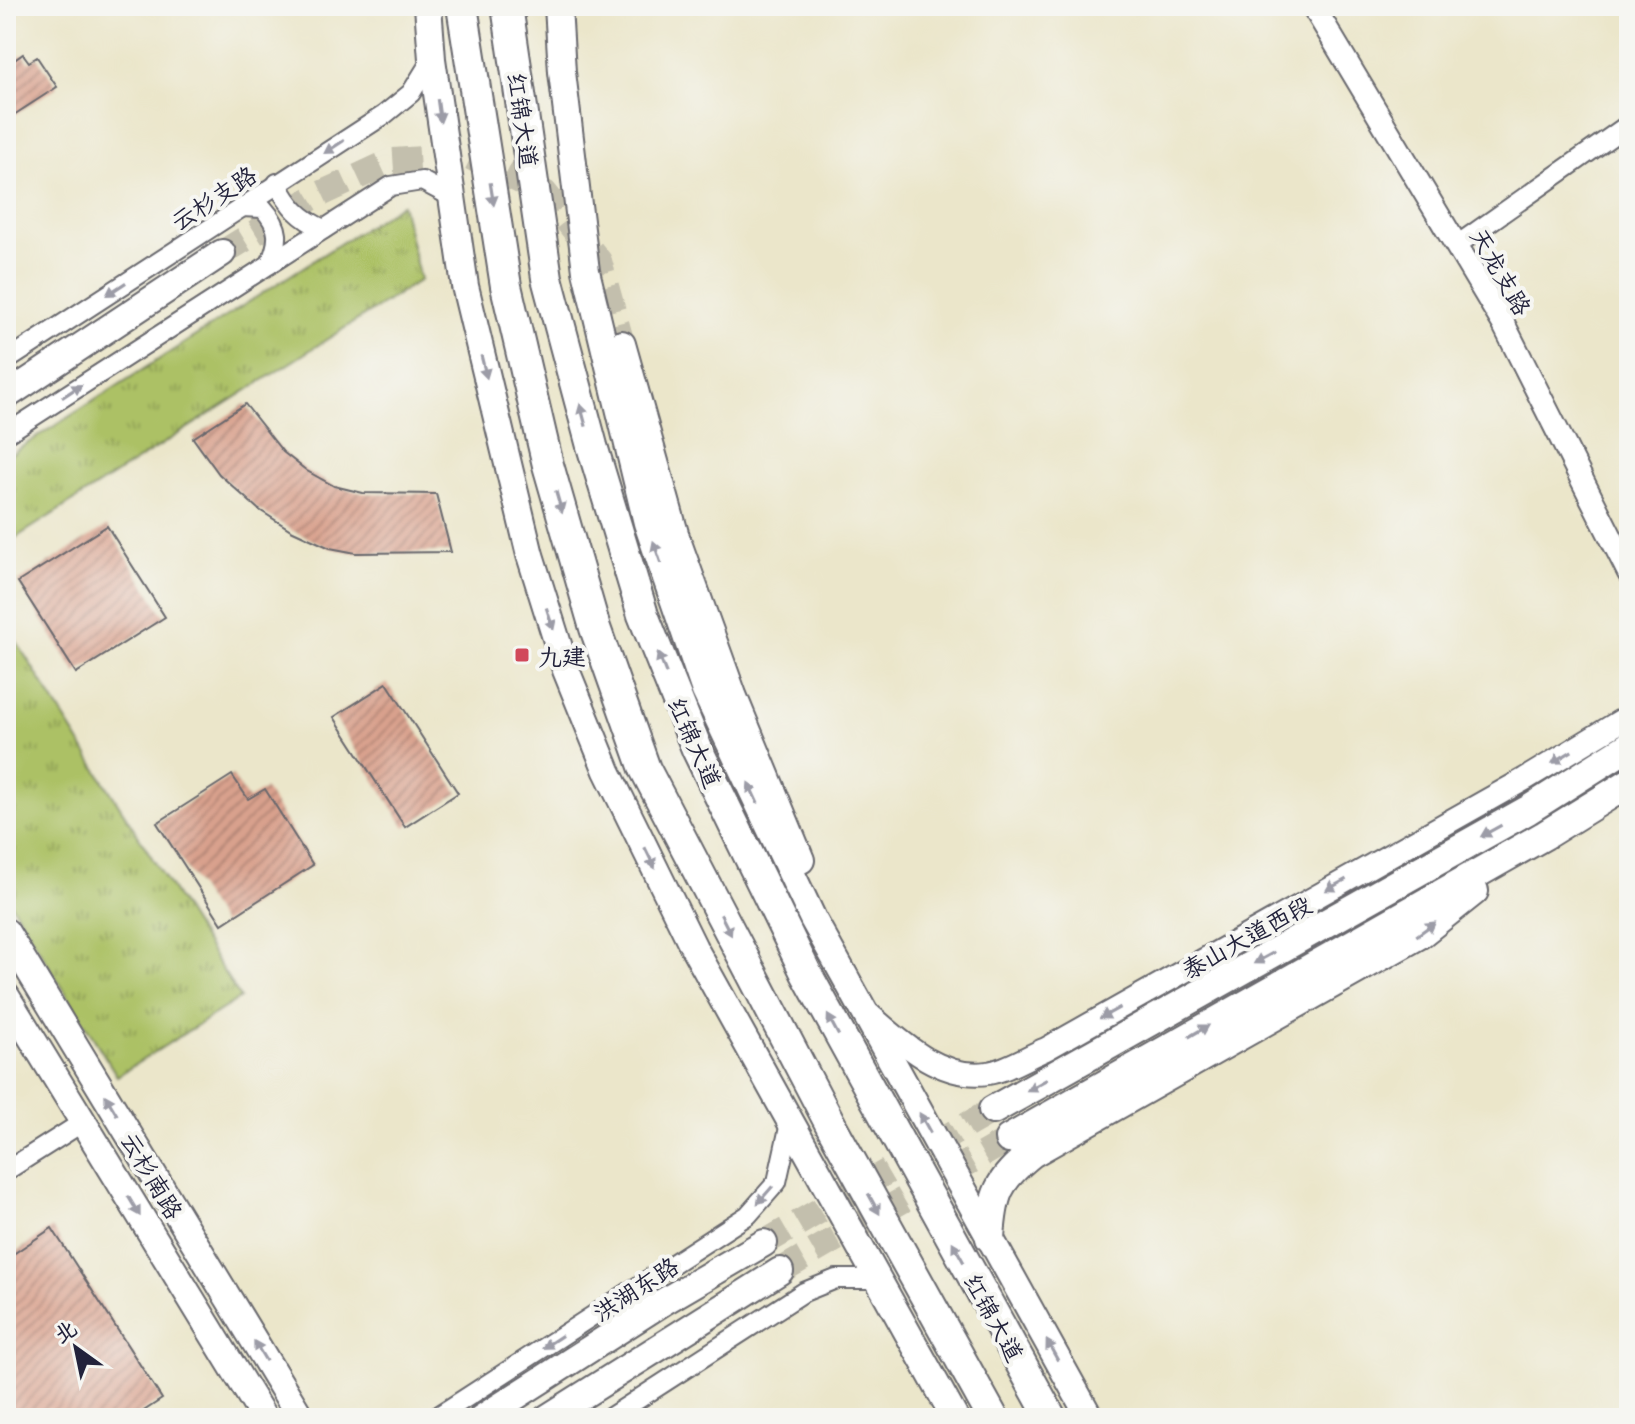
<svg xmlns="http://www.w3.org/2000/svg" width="1635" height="1424" viewBox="0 0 1635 1424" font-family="'Playpen Sans','LXGW WenKai TC',sans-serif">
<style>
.park{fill:url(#park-tufts);stroke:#677250;stroke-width:2}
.building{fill:url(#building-hatch)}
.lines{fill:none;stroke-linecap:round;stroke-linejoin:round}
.secondary-tunnel{stroke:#c3bfad;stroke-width:26;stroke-dasharray:26 13;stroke-linecap:butt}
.minor-casing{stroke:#68676d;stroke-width:22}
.tertiary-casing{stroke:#68676d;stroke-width:26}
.secondary-casing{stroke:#68676d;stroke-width:30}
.primary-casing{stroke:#68676d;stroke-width:32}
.trunk-casing{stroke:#68676d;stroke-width:34}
.minor{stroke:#fff;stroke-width:18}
.tertiary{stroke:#fff;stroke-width:22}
.secondary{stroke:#fff;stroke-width:26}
.primary{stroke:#fff;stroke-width:28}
.trunk{stroke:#fff;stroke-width:30}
.oneway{fill:#9c9ca7}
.poi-dot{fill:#d1495b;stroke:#f6f6f2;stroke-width:3}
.labels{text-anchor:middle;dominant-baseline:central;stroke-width:8;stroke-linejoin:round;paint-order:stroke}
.street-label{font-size:24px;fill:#22223b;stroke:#f6f6f2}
.poi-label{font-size:24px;fill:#22223b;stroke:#f6f6f2;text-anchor:start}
</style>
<defs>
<pattern id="park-tufts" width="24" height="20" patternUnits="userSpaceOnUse" patternTransform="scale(2)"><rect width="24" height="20" fill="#acc165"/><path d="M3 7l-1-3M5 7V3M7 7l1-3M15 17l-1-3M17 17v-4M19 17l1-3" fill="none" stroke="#8c9c54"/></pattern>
<pattern id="building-hatch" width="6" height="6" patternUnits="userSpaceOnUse" patternTransform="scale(2)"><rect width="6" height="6" fill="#d9a18d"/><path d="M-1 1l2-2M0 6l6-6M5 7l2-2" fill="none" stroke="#b08374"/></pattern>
</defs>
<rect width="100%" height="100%" fill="#f6f6f2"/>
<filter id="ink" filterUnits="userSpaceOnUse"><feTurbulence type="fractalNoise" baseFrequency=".0125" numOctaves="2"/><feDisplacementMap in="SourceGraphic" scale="16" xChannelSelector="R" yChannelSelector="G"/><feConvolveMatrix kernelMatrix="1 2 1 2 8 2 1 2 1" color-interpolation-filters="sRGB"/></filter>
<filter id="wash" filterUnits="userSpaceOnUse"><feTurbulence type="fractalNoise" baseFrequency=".006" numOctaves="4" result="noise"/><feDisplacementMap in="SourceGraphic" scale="32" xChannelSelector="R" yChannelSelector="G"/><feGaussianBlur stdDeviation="1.8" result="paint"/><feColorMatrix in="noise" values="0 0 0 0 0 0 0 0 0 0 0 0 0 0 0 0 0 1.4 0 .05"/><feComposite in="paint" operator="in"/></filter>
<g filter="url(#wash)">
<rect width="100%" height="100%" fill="#ebe6ca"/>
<g class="park">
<polygon points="402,204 420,280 6,544 6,457"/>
<polygon points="6,625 240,998 117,1076 6,896"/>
</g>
<g id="blocks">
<g class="building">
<polygon points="23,54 29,62 37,57 57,87 6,120 6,66"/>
<polygon points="245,404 283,452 307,471 334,486 363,493 436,494 451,552 356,553 330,548 291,530 258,509 219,474 193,438"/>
<polygon points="107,526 165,617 76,673 18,582"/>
<polygon points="387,683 458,793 405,827 334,717"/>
<polygon points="232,775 248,799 265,789 313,865 222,924 157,823"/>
<polygon points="52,1228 162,1399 133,1418 55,1418 49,1408 34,1418 6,1418 6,1259"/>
</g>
</g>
</g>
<g filter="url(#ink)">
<use href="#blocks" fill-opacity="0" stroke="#68676d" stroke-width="2"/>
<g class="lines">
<g class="secondary-tunnel">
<polyline points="222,253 312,198 392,161 468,156 545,193 599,261 622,344"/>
<polyline points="764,1243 993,1110"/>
<polyline points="780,1271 1009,1139"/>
</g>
<defs>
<g id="minor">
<path d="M277 183C289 206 300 219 324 229"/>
<path d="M241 207 263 208C281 228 280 240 270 264"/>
<polyline points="1457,245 1629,124"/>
<polyline points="6,361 384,115 411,93 432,59"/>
<polyline points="6,434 391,186 422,181 452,197"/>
<polyline points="6,1171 83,1122"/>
<polyline points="435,1418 748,1215 777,1182 790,1123"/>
<polyline points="609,1418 804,1292 836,1279 876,1279"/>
</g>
<g id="tertiary">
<polyline points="1313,6 1503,323 1629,573"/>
<path d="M870 1015C902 1043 941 1080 988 1073 1007 1070 1028 1056 1046 1049L1525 779 1629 716"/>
</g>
<g id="secondary">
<polyline points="428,6 432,59 465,286 530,555 566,670 607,771 694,948 955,1418"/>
<polyline points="558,6 562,72 586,271 647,523 705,691 813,919 1090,1418"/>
<polyline points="622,344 676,537 733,695 801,860"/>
<polyline points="6,396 222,253"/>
<polyline points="6,932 301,1418"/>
<polyline points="6,996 264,1418"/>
<polyline points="482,1418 663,1302 764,1243"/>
<polyline points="547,1418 780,1271"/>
</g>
<g id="primary">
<polyline points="993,1110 1528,810 1629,746"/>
<polyline points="1009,1139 1545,835 1629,783"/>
<path d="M990 1238C993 1194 997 1181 1032 1153L1420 934 1474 891"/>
</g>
<g id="trunk">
<polyline points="462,6 506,286 548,465 595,628 645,769 833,1129 993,1418"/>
<polyline points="507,6 547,278 592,446 643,615 697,749 806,973 1051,1418"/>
</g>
</defs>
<use href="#minor" class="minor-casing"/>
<use href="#tertiary" class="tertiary-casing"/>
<use href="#secondary" class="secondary-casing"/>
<use href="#primary" class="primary-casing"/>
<use href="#trunk" class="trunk-casing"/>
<use href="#minor" class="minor"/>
<use href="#tertiary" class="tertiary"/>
<use href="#secondary" class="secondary"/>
<use href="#primary" class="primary"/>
<use href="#trunk" class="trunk"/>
</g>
<defs><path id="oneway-solid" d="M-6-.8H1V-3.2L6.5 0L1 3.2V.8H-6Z" transform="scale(2)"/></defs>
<g class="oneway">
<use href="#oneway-solid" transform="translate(439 111) rotate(82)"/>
<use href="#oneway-solid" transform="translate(334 147) rotate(147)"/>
<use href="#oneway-solid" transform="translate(492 194) rotate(81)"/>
<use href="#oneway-solid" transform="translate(116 289) rotate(147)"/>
<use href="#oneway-solid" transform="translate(484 367) rotate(76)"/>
<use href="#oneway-solid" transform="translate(72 391) rotate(-33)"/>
<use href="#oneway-solid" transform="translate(583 415) rotate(-105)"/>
<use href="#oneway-solid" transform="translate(559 502) rotate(74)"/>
<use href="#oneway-solid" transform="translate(657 552) rotate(-109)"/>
<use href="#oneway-solid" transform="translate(550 619) rotate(72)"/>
<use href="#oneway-solid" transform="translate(662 663) rotate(-112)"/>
<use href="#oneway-solid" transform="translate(1562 757) rotate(149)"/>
<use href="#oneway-solid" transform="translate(753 793) rotate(-115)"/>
<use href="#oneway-solid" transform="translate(1491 831) rotate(151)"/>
<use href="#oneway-solid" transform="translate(650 858) rotate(64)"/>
<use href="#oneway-solid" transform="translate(1336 885) rotate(151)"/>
<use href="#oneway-solid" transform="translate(726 925) rotate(63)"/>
<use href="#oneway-solid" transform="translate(1426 929) rotate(-36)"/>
<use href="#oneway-solid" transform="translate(1264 958) rotate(151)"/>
<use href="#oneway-solid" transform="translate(1110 1013) rotate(151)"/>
<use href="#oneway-solid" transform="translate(833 1025) rotate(-118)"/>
<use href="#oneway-solid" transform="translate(1199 1031) rotate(-30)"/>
<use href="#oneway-solid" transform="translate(1037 1085) rotate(151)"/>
<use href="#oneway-solid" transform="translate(111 1105) rotate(-121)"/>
<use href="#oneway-solid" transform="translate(925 1123) rotate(-119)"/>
<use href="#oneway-solid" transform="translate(765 1195) rotate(131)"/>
<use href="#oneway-solid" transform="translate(874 1204) rotate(61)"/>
<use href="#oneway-solid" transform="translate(134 1206) rotate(59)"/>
<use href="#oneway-solid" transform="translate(958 1252) rotate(-119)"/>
<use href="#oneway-solid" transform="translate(552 1342) rotate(147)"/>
<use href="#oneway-solid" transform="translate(1052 1350) rotate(-119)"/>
<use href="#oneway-solid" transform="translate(260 1351) rotate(-121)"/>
</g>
</g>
<rect class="poi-dot" x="514" y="647" width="16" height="16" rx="4"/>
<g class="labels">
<g class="street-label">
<text transform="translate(524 120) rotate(82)">红锦大道</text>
<text transform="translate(213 197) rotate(-33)">云杉支路</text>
<text transform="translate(1502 271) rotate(60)">天龙支路</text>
<text transform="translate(696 742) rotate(66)">红锦大道</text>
<text transform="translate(1246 936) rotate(-29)">泰山大道西段</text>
<text transform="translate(153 1175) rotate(59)">云杉南路</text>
<text transform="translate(635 1288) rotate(-33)">洪湖东路</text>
<text transform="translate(995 1317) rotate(61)">红锦大道</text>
</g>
<g class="poi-label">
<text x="538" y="655">九建</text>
</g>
</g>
<rect width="1635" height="1424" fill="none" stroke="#f6f6f2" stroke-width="32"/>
<g transform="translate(76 1348) rotate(327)" stroke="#f6f6f2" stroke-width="6" paint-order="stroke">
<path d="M0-6L14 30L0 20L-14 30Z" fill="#22223b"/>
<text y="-12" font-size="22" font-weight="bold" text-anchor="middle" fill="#22223b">北</text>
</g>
</svg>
